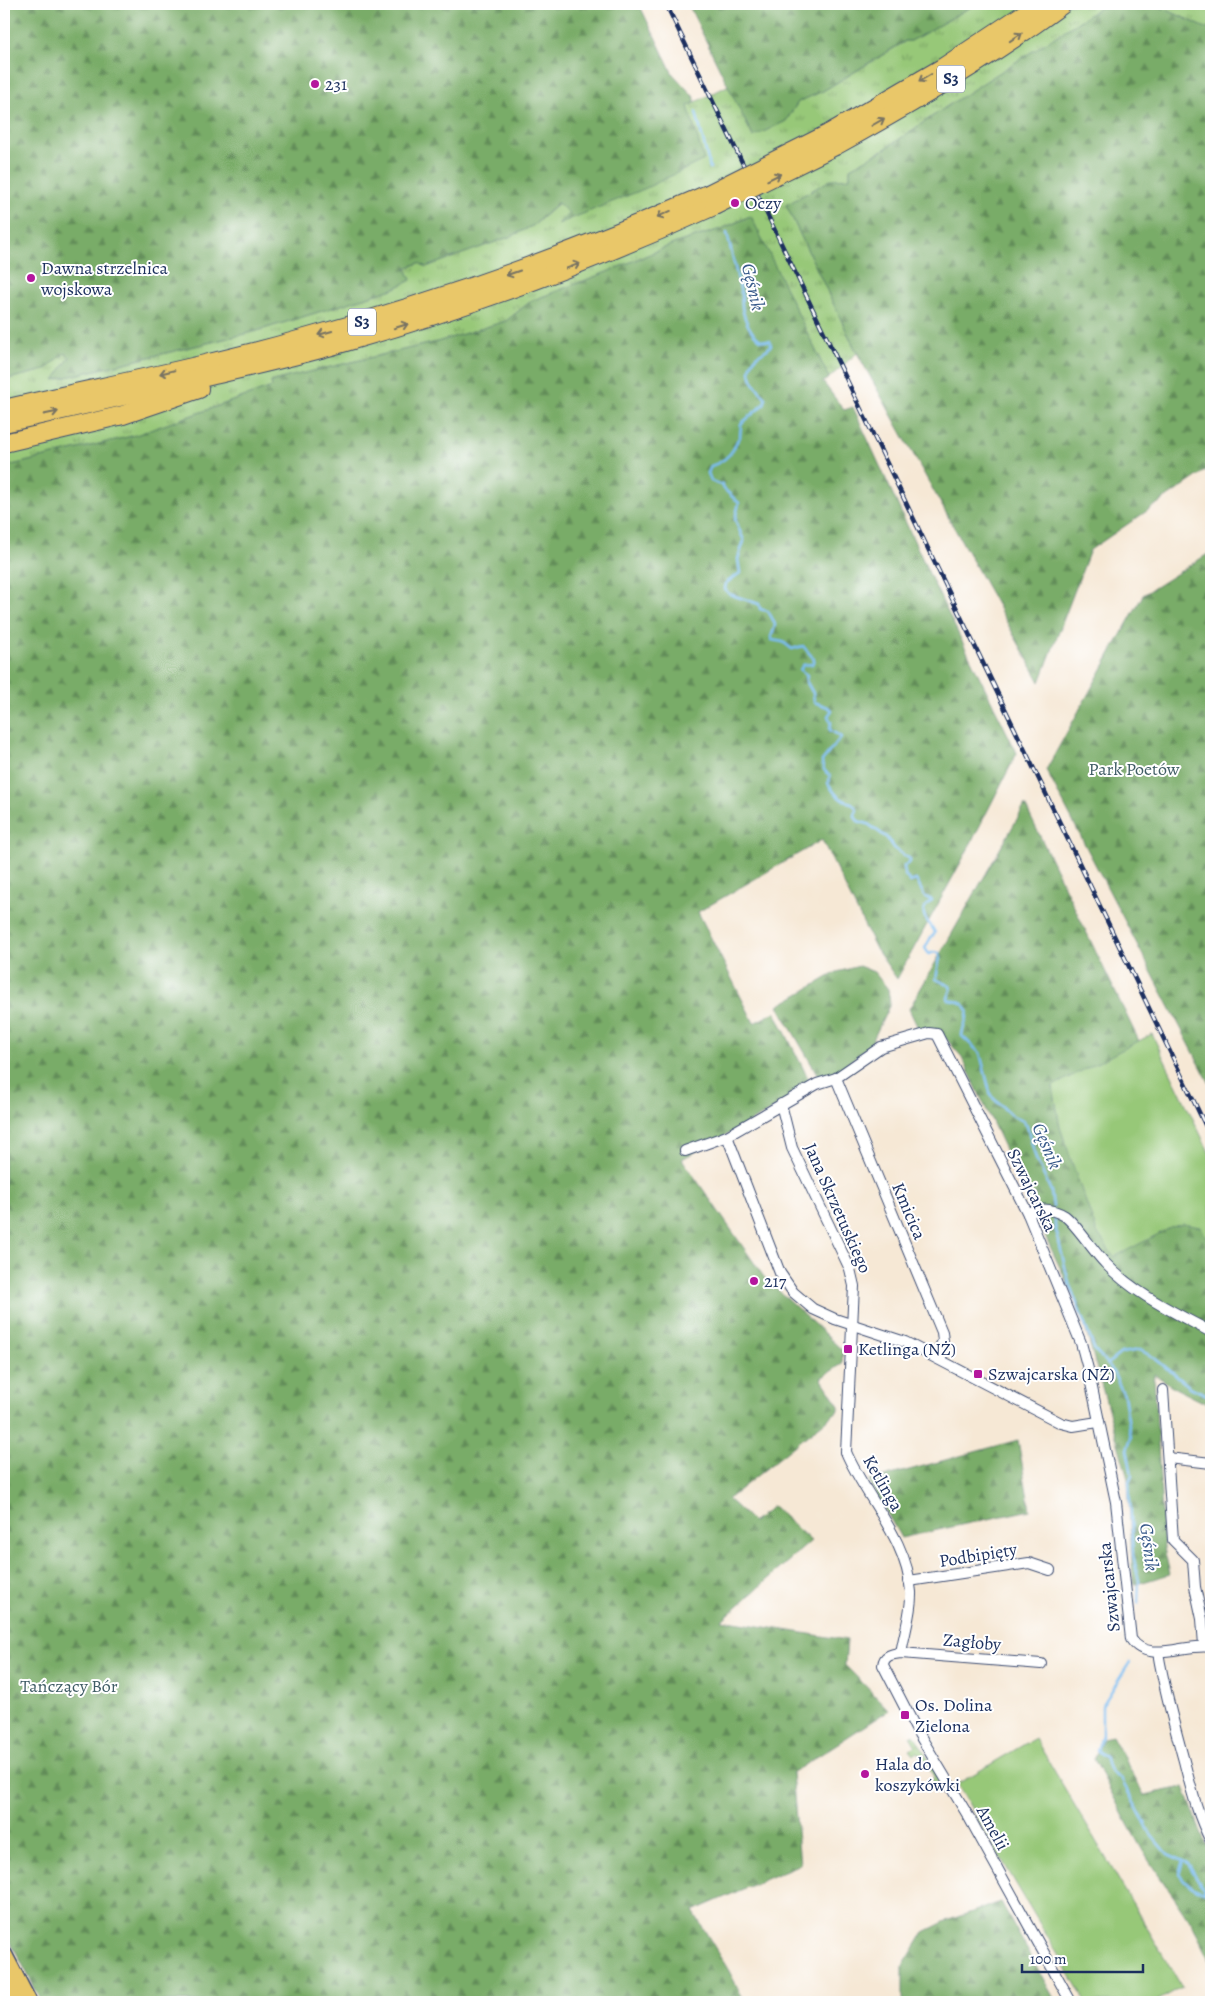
<svg xmlns="http://www.w3.org/2000/svg" width="1215" height="2006" viewBox="0 0 1215 2006" font-family="Alegreya,serif">
<style>
.grass{fill:url(#grass-tufts);stroke:#597c6b}
.forest{fill:url(#forest-firs);stroke:#4a6e63}
.garden{fill:#97c878;stroke:#597c6b}
.lines{fill:none;stroke-linecap:round;stroke-linejoin:round}
.stream{stroke:#7cbdf1;stroke-width:2.5}
.street-casing{stroke:#3c4b70;stroke-width:12}
.primary-casing{stroke:#3c4b70;stroke-width:18}
.highway-casing{stroke:#3c4b70;stroke-width:20}
.street{stroke:#fff;stroke-width:10}
.primary{stroke:#e9c769;stroke-width:15}
.highway{stroke:#e9c769;stroke-width:18}
.rail-casing{stroke:#1b2f5e;stroke-width:4.5}
.rail{stroke:#fff;stroke-width:2.5;stroke-dasharray:8;stroke-linecap:butt}
.highway-bridge-casing{stroke:#3c4b70;stroke-width:20;stroke-linecap:butt}
.highway-bridge{stroke:#e9c769;stroke-width:18}
.oneway{stroke:#787363}
.poi-dot{fill:#b5179e;stroke:#fff;stroke-width:2}
.labels{text-anchor:middle;dominant-baseline:central;stroke-width:4;stroke-linejoin:round;paint-order:stroke}
.shield{fill:#fff;stroke:#5f6d8e;stroke-width:1}
.shield-label{font-size:16px;font-weight:bold;fill:#1b2f5e}
.poi-label{font-size:18px;fill:#1b2f5e;stroke:#fff;text-anchor:start}
.park-label{font-size:18px;fill:#405d66;stroke:#fff}
.street-label{font-size:18px;fill:#1b2f5e;stroke:#fff}
.water-label{font-size:19px;font-style:italic;fill:#385a8a;stroke:#fff}
</style>
<defs>
<pattern id="grass-tufts" width="24" height="20" patternUnits="userSpaceOnUse" patternTransform="scale(1.25)"><rect width="24" height="20" fill="#97c878"/><path d="M3 7l-1-3M5 7V3M7 7l1-3M15 17l-1-3M17 17v-4M19 17l1-3" fill="none" stroke="#7aa366"/></pattern>
<pattern id="forest-firs" width="22" height="20" patternUnits="userSpaceOnUse" patternTransform="scale(1.25)"><rect width="22" height="20" fill="#79ac68"/><path d="M5 1l3.5 6h-7zM16 11l3.5 6h-7z" fill="#628c59"/></pattern>
</defs>
<rect width="100%" height="100%" fill="#fff"/>
<filter id="ink" filterUnits="userSpaceOnUse"><feTurbulence type="fractalNoise" baseFrequency=".02" numOctaves="2"/><feDisplacementMap in="SourceGraphic" scale="10" xChannelSelector="R" yChannelSelector="G"/><feConvolveMatrix kernelMatrix="1 2 1 2 8 2 1 2 1" color-interpolation-filters="sRGB"/></filter>
<filter id="wash" filterUnits="userSpaceOnUse"><feTurbulence type="fractalNoise" baseFrequency=".0096" numOctaves="4" result="noise"/><feDisplacementMap in="SourceGraphic" scale="20" xChannelSelector="R" yChannelSelector="G"/><feGaussianBlur stdDeviation="1.12" result="paint"/><feColorMatrix in="noise" values="0 0 0 0 0 0 0 0 0 0 0 0 0 0 0 0 0 1.4 0 .05"/><feComposite in="paint" operator="in"/></filter>
<g filter="url(#wash)">
<rect width="100%" height="100%" fill="#f6e8d5"/>
<g class="grass">
<polygon points="976,4 1106,4 949,105 885,149 850,168 850,178 786,205 857,353 829,378 750,216 721,229 676,243 607,272 531,301 506,321 437,342 288,377 271,382 272,387 136,435 4,467 4,380 45,370 65,352 71,357 55,380 257,331 393,289 411,280 406,269 419,263 426,267 512,236 534,225 559,203 569,213 559,223 688,106 729,85 753,136 786,121 798,102 823,91 906,41 911,41"/>
<polygon points="1154,4 1211,4 1211,26 1208,29"/>
<polygon points="914,1734 940,1779 936,1785 932,1785 930,1782 934,1777 919,1752 914,1754 910,1749 916,1746 910,1736"/>
</g>
<g class="forest">
<polygon points="4,4 639,4 673,74 695,98 695,103 688,106 704,160 644,189 558,224 569,213 558,203 534,225 512,236 426,267 419,263 406,268 411,280 393,289 257,331 54,380 70,357 65,353 45,370 4,380"/>
<polygon points="688,4 976,4 911,41 905,41 823,91 798,102 786,121 753,137"/>
<polygon points="1106,4 1154,4 1208,29 1211,26 1211,467 1090,550 1040,682 857,353 786,205 832,179 850,178 850,168 885,149 949,105"/>
<polygon points="751,216 829,378 823,382 844,410 853,407 933,582 1017,753 966,853 897,979 876,949 822,840 698,912 754,1023 775,1012 813,1088 682,1159 764,1277 843,1351 842,1364 821,1378 839,1406 839,1410 728,1499 753,1522 773,1506 811,1541 722,1620 847,1640 845,1665 889,1710 792,1773 800,1864 693,1911 729,1971 745,2002 42,2002 4,1929 4,467 136,435 272,387 271,382 288,377 437,342 506,321 531,301 607,272 676,243 721,229"/>
<polygon points="1211,552 1211,1086 1046,770 1143,595"/>
<polygon points="1025,805 1139,1041 1053,1087 1060,1127 1097,1232 1172,1227 1183,1224 1201,1226 1211,1247 1211,1406 1175,1388 1154,1374 1164,1548 1170,1574 1133,1585 1128,1479 1081,1313 962,1057 939,1031 918,1028 909,1009"/>
<polygon points="859,966 874,972 888,989 890,1004 871,1044 836,1073 820,1079 778,1006 837,972"/>
<polygon points="1018,1440 1030,1510 901,1538 869,1481"/>
<path d="M1112 1736 1144 1795 1184 1787 1211 1858V1966C1197 1920 1162 1886 1139 1844 1123 1817 1109 1787 1094 1759L1103 1738Z"/>
<polygon points="1001,1902 1056,2002 903,2002 903,1966 924,1932 946,1921"/>
</g>
<g class="garden">
<polygon points="1152,1034 1211,1156 1211,1247 1201,1227 1183,1224 1172,1227 1114,1257 1097,1232 1078,1180 1060,1127 1053,1086"/>
<polygon points="1035,1738 1182,1987 1155,2002 1086,2002 957,1784"/>
</g>
<g class="lines">
<g class="stream">
<polyline points="696,112 710,168"/>
<path d="M727 233 742 297C740 310 748 330 758 338 761 341 766 341 770 341L771 345C767 351 763 351 758 355 741 371 755 386 766 398L764 404 741 424 740 437C736 441 736 443 734 448 729 457 720 463 711 466L708 473 711 481 722 485 724 489 739 503 735 519 744 541 738 559 740 573 726 583 725 589 729 594 759 604 760 609 768 611C776 626 777 622 771 637L772 640 783 642 792 649 803 646 814 659 812 664 803 665 800 670 807 675 806 681 813 693 814 702 828 707 832 710 828 716 831 722 830 730 841 737 822 761C822 768 824 772 830 775L828 783C834 793 840 801 852 803L857 809 856 812"/>
<path d="M855 814V817L858 821 868 824 886 837 896 850 910 859V862L904 866 905 875 910 882 916 880 925 897 932 900C930 902 927 904 926 906 918 916 933 925 935 933L930 939 925 948 929 954 935 952 939 953 940 957 936 979 950 986 951 990 948 998 949 1000C953 1001 958 1001 961 1003 975 1010 962 1025 962 1036L980 1053 991 1096 1011 1115 1023 1121 1027 1126 1036 1159 1051 1191 1053 1207"/>
<polyline points="1055,1215 1055,1226 1069,1283 1095,1351 1111,1368 1124,1395 1131,1438 1127,1449 1132,1475 1129,1481 1133,1555 1139,1581 1138,1603"/>
<polyline points="1107,1364 1121,1353 1140,1350 1153,1357 1190,1387 1211,1397"/>
<path d="M1130 1662 1102 1706V1735L1097 1750 1106 1758C1107 1769 1112 1774 1121 1779L1151 1834 1168 1854 1188 1863 1206 1893"/>
<path d="M1183 1861 1179 1873C1186 1884 1197 1892 1211 1893"/>
</g>
</g>
</g>
<g filter="url(#ink)">
<g class="lines">
<defs>
<g id="street">
<polyline points="836,1078 942,1332 943,1341 935,1357"/>
<path d="M781 1104 792 1148 850 1269 854 1286 846 1452C866 1499 907 1538 911 1592 912 1611 904 1634 901 1653"/>
<polyline points="727,1136 780,1273 793,1292 813,1309 835,1319 905,1342 1061,1423 1073,1426 1098,1422"/>
<path d="M685 1151 727 1136 817 1084 836 1078 881 1047 929 1033 937 1034 1028 1214 1081 1343 1088 1369 1116 1502 1131 1639C1148 1665 1187 1642 1211 1647"/>
<path d="M1028 1214C1040 1207 1053 1209 1065 1216 1075 1223 1094 1252 1105 1263 1134 1294 1174 1312 1211 1332"/>
<polyline points="1163,1390 1173,1540 1193,1560 1195,1587 1202,1619 1204,1645"/>
<polyline points="1168,1458 1211,1463"/>
<polyline points="909,1581 1029,1563 1050,1570"/>
<path d="M1158 1652C1164 1689 1174 1725 1184 1761 1191 1788 1198 1817 1211 1841"/>
<path d="M1041 1664 901 1653C892 1654 884 1655 883 1665L916 1729 970 1819 1071 2002"/>
</g>
<g id="primary">
<polyline points="4,1954 29,2002"/>
<polyline points="4,1983 14,2002"/>
</g>
<g id="highway">
<polyline points="828,134 942,68 1039,4"/>
<path d="M835 146C914 103 991 57 1063 4"/>
<path d="M4 409C103 386 204 367 302 339 443 300 575 253 708 194"/>
<path d="M4 423C74 408 144 391 214 375 260 364 307 354 353 340 477 304 597 260 714 206"/>
<polyline points="4,443 123,415 199,389"/>
</g>
</defs>
<use href="#street" class="street-casing"/>
<use href="#primary" class="primary-casing"/>
<use href="#highway" class="highway-casing"/>
<use href="#street" class="street"/>
<use href="#primary" class="primary"/>
<use href="#highway" class="highway"/>
<defs>
<polyline id="rail" points="666,4 1211,1137"/>
</defs>
<use href="#rail" class="rail-casing"/>
<use href="#rail" class="rail"/>
<defs>
<g id="highway-bridge">
<polyline points="708,194 828,134"/>
<polyline points="714,206 835,146"/>
</g>
</defs>
<use href="#highway-bridge" class="highway-bridge-casing"/>
<use href="#highway-bridge" class="highway-bridge"/>
</g>
<defs><path id="oneway-shaft" d="M-6 0H5M1.5-3L5.5 0L1.5 3" fill="none" stroke-width="1.6" stroke-linecap="round" stroke-linejoin="round" transform="scale(1.25)"/></defs>
<g class="oneway">
<use href="#oneway-shaft" transform="translate(1016 37) rotate(-34)"/>
<use href="#oneway-shaft" transform="translate(925 78) rotate(149)"/>
<use href="#oneway-shaft" transform="translate(878 122) rotate(-30)"/>
<use href="#oneway-shaft" transform="translate(774 177) rotate(-26)"/>
<use href="#oneway-shaft" transform="translate(664 214) rotate(156)"/>
<use href="#oneway-shaft" transform="translate(573 266) rotate(-20)"/>
<use href="#oneway-shaft" transform="translate(513 273) rotate(161)"/>
<use href="#oneway-shaft" transform="translate(401 326) rotate(-17)"/>
<use href="#oneway-shaft" transform="translate(325 333) rotate(164)"/>
<use href="#oneway-shaft" transform="translate(167 372) rotate(167)"/>
<use href="#oneway-shaft" transform="translate(51 413) rotate(-12)"/>
</g>
</g>
<g class="poi-dot">
<circle cx="315" cy="84" r="5"/>
<circle cx="735" cy="203" r="5"/>
<circle cx="31" cy="278" r="5"/>
<circle cx="754" cy="1281" r="5"/>
<rect x="843" y="1344" width="10" height="10" rx="2.5"/>
<rect x="973" y="1369" width="10" height="10" rx="2.5"/>
<rect x="900" y="1710" width="10" height="10" rx="2.5"/>
<circle cx="865" cy="1774" r="5"/>
</g>
<g class="labels">
<g class="shield">
<rect x="937" y="65.5" width="28" height="27" rx="4"/>
<rect x="348" y="308.5" width="28" height="27" rx="4"/>
</g>
<g class="shield-label">
<text x="951" y="79">S3</text>
<text x="362" y="322">S3</text>
</g>
<g class="poi-label">
<text x="325" y="84">231</text>
<text x="745" y="203">Oczy</text>
<text x="41" y="268">Dawna strzelnica<tspan x="41" dy="21">wojskowa</tspan></text>
<text x="764" y="1281">217</text>
<text x="858" y="1349">Ketlinga (NŻ)</text>
<text x="988" y="1374">Szwajcarska (NŻ)</text>
<text x="915" y="1705">Os. Dolina<tspan x="915" dy="21">Zielona</tspan></text>
<text x="875" y="1764">Hala do<tspan x="875" dy="21">koszykówki</tspan></text>
</g>
<g class="park-label">
<text x="1134" y="769">Park Poetów</text>
<text x="69" y="1686">Tańczący Bór</text>
</g>
<g class="street-label">
<text transform="translate(1032 1190) rotate(64)">Szwajcarska</text>
<text transform="translate(838 1208) rotate(66)">Jana Skrzetuskiego</text>
<text transform="translate(909 1211) rotate(67)">Kmicica</text>
<text transform="translate(883 1483) rotate(60)">Ketlinga</text>
<text transform="translate(978 1555) rotate(-9)">Podbipięty</text>
<text transform="translate(1109 1587) rotate(-96)">Szwajcarska</text>
<text transform="translate(972 1642) rotate(5)">Zagłoby</text>
<text transform="translate(993 1828) rotate(61)">Amelii</text>
</g>
<g class="water-label">
<text transform="translate(753 287) rotate(77)">Gęśnik</text>
<text transform="translate(1047 1146) rotate(67)">Gęśnik</text>
<text transform="translate(1149 1547) rotate(83)">Gęśnik</text>
</g>
</g>
<rect width="1215" height="2006" fill="none" stroke="#fff" stroke-width="20"/>
<path d="M1022 1964v8h121v-8" fill="none" stroke="#1b2f5e" stroke-width="2.5"/>
<text x="1030" y="1964" font-size="15" fill="#1b2f5e" stroke="#ffffff" stroke-width="4" paint-order="stroke">100 m</text>
</svg>
